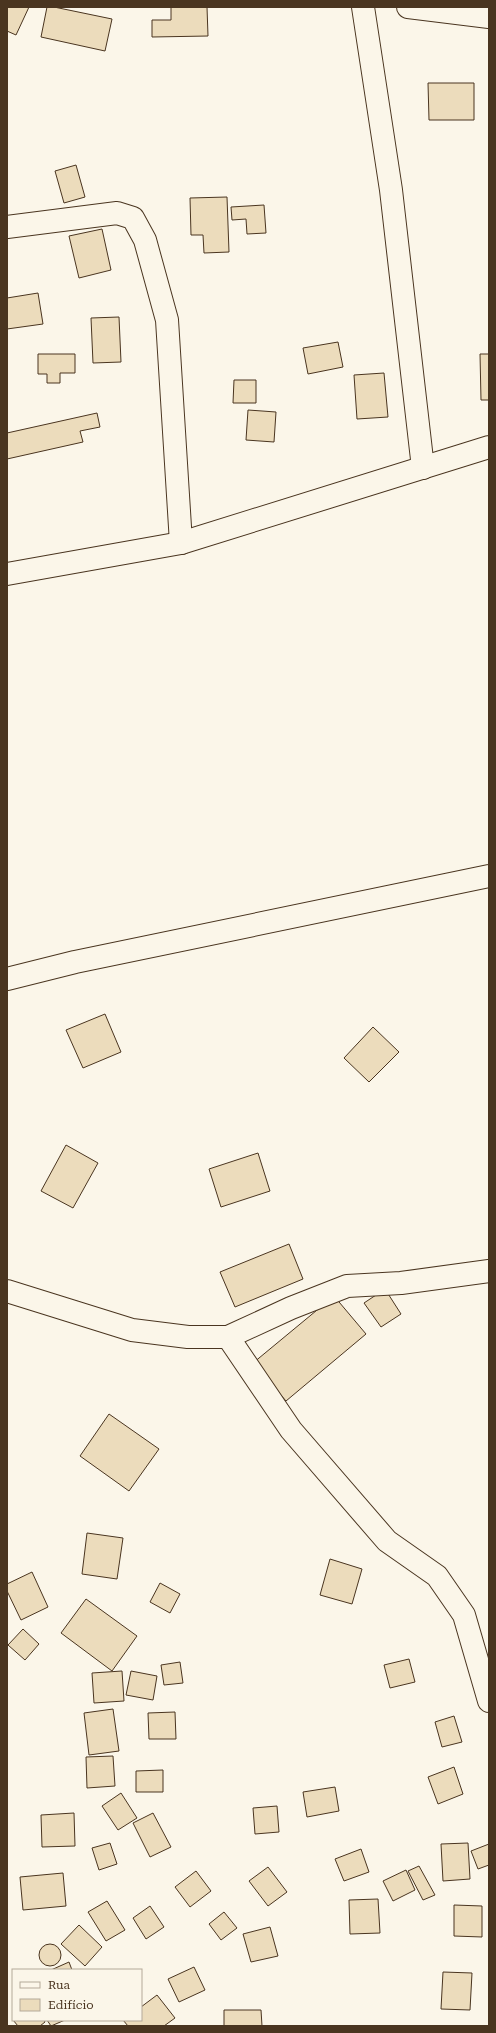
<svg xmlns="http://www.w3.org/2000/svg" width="496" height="2033" viewBox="0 0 496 2033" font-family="'Roboto Serif',serif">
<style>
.building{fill:#ecdcbc;stroke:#4a3520}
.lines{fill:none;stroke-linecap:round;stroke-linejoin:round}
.minor-casing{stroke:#4a3520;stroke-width:24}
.minor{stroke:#fbf6e9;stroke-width:22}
</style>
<rect width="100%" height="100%" fill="#fbf6e9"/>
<g class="building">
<polygon points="7,7 29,7 16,35 7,31"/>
<polygon points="47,7 54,7 112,19 105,51 41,37"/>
<polygon points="171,7 207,7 208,36 152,37 152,20 171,20"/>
<polygon points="428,83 474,83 474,120 429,120"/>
<polygon points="76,165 85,197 64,203 55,171"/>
<polygon points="227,197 229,252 204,253 203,235 191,235 190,198"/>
<polygon points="264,205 266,233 247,234 246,219 232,220 231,207"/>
<polygon points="102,229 111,270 79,278 69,236"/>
<polygon points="38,293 43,324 7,329 7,298"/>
<polygon points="119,317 121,362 93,363 91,318"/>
<polygon points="338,342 343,367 308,374 303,348"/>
<polygon points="38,354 75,354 75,373 60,373 60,383 47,383 47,374 38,374"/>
<polygon points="480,354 489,354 489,400 481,400"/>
<polygon points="384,373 388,417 357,419 354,375"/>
<polygon points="234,380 256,380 256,403 233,403"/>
<polygon points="248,410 276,412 274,442 246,440"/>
<polygon points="97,413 100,427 80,431 83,442 7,459 7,433"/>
<polygon points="105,1014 121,1052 83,1068 66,1030"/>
<polygon points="373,1027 399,1052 369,1082 344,1058"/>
<polygon points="66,1145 98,1163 73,1208 41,1191"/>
<polygon points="258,1153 270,1191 221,1207 209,1169"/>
<polygon points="289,1244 303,1279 235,1307 220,1272"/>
<polygon points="385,1289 401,1314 381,1327 364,1303"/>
<polygon points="334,1296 366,1334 286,1401 253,1363"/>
<polygon points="109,1414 159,1449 129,1491 80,1456"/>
<polygon points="87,1533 123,1538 117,1579 82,1574"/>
<polygon points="330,1559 362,1569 352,1604 320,1595"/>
<polygon points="32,1572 48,1607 21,1620 7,1591 7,1584"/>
<polygon points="160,1583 180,1594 170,1613 150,1602"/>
<polygon points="86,1599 137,1636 112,1671 61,1633"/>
<polygon points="23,1629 39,1644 25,1660 8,1645"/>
<polygon points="409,1659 415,1682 390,1688 384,1665"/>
<polygon points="180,1662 183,1683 164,1685 161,1665"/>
<polygon points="122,1671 124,1701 94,1703 92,1673"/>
<polygon points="131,1671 157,1676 153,1700 126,1695"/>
<polygon points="113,1709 119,1751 89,1755 84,1713"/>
<polygon points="175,1712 176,1739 149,1739 148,1713"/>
<polygon points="454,1716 462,1742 442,1747 435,1722"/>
<polygon points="113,1756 115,1786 87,1788 86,1757"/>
<polygon points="454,1767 463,1794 438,1804 428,1777"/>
<polygon points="163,1770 163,1792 136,1792 136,1771"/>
<polygon points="335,1787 339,1811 307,1817 303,1792"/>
<polygon points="121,1793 137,1818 118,1830 102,1806"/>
<polygon points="277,1806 279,1832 255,1834 253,1808"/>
<polygon points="74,1813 75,1846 42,1847 41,1815"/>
<polygon points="153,1813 171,1847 150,1857 133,1823"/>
<polygon points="110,1843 117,1864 99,1870 92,1848"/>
<polygon points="468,1843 470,1879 443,1881 441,1844"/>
<polygon points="489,1844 489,1865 478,1869 471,1851"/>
<polygon points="361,1849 369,1872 344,1881 335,1859"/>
<polygon points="419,1866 435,1895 423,1900 408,1871"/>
<polygon points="268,1867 287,1892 268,1906 249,1881"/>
<polygon points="406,1870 415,1890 393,1901 383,1881"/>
<polygon points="196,1871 211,1891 190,1907 175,1887"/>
<polygon points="63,1873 66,1906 23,1910 20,1877"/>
<polygon points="378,1899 380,1933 350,1934 349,1900"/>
<polygon points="107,1901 125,1930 106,1941 88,1912"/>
<polygon points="454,1905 482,1906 482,1937 454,1936"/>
<polygon points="150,1906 164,1927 146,1939 133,1918"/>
<polygon points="224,1912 237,1928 221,1940 209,1924"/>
<polygon points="79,1925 102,1947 85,1966 61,1944"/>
<polygon points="270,1927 278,1956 251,1962 243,1934"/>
<circle cx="50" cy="1955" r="11"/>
<polygon points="69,1962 72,1970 51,1970"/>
<polygon points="194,1967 205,1990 179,2002 168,1979"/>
<polygon points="443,1972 472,1973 470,2010 441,2009"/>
<polygon points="157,1995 175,2018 164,2026 128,2026 123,2020 141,2020 141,2007"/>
<polygon points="224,2010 261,2010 262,2026 224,2026"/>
<polygon points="13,2020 44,2020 45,2022 40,2026 18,2026"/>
<polygon points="47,2020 65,2020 51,2026"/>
</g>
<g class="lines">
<defs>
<g id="minor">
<polyline points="363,7 391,190 423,468"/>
<polyline points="408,7 489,17"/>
<polyline points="7,227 117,213 133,218 145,240 167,320 181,543"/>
<polyline points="7,574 181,543 489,447"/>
<polyline points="7,979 75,962 489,876"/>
<polyline points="7,1291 132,1330 188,1337 228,1337 291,1308 347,1286 401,1283 489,1271"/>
<polyline points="228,1337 291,1430 387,1541 437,1576 464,1615 489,1701"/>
</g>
</defs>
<use href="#minor" class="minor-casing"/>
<use href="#minor" class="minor"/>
</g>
<rect width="496" height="2033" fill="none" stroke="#4a3520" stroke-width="16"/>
<rect x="12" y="1969" width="130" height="52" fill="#fbf6e9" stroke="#b4a999"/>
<rect x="20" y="1982" width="20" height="6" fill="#fbf6e9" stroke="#b4a999"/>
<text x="48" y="1989" font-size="12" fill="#4a3520">Rua</text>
<rect x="20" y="1999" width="20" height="12" fill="#ecdcbc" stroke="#b4a999"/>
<text x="48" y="2009" font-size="12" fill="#4a3520">Edifício</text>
</svg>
